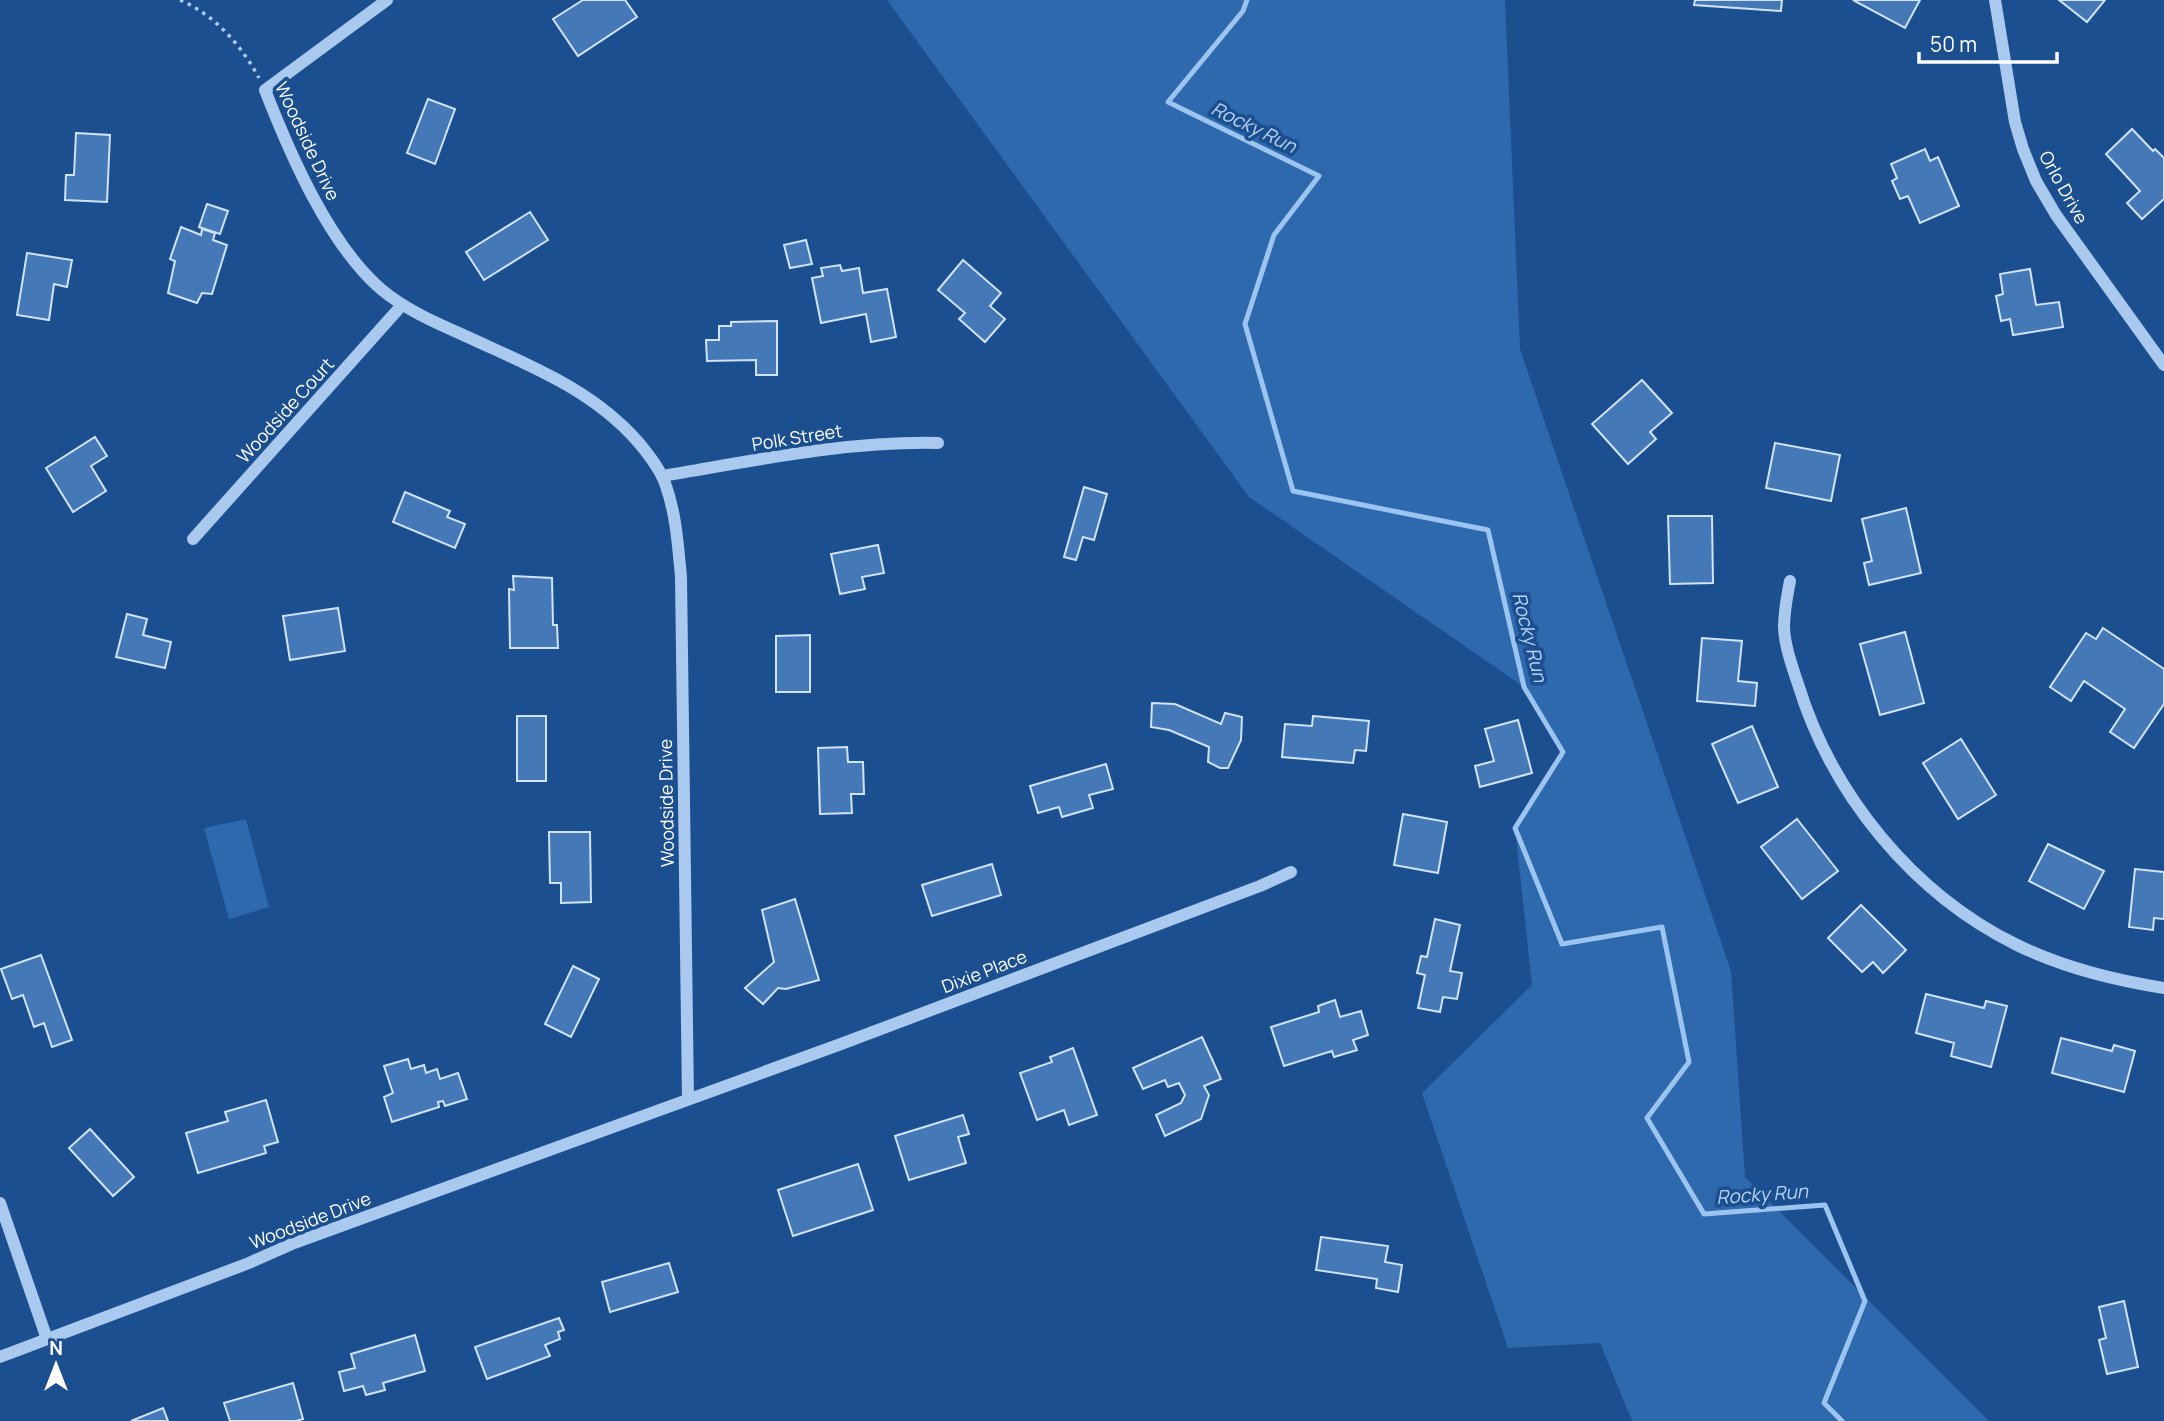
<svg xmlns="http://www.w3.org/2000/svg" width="2164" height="1421" viewBox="0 0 2164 1421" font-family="Manrope,sans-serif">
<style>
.green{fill:#2e69ad}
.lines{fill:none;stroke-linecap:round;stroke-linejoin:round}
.stream{stroke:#9cc4f0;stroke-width:5}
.building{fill:#4478b7;stroke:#cfe3fa;stroke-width:2}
.path{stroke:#a9c9ee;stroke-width:3.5;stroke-dasharray:3.5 5;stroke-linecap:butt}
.minor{stroke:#a9c9ee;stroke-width:12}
.labels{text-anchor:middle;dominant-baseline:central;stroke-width:7;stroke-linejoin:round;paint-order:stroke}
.street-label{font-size:18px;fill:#fff;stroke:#1b4f8f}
.water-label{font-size:19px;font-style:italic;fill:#b5d3f5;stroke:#1b4f8f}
</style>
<rect width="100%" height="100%" fill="#1b4f8f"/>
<g class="green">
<polygon points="887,0 1505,0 1520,349 1731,971 1745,1177 1989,1421 1632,1421 1600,1343 1508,1348 1422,1093 1532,985 1515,828 1563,752 1524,687 1249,497"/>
<polygon points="246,819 269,907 229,919 204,828"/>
</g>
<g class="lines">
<polyline class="stream" points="1247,0 1243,11 1168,102 1319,176 1274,235 1245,324 1293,491 1488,530 1524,687 1563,752 1515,828 1562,944 1662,927 1689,1062 1647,1118 1704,1214 1825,1205 1865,1301 1824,1403 1842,1421"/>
</g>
<g class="building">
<polygon points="583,0 625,0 637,17 578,56 553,19"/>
<polygon points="1695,0 1782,0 1781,11 1694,5"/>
<polygon points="1853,0 1920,0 1905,28"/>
<polygon points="2059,0 2105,0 2087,22"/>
<polygon points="428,99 455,109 435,164 407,153"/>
<polygon points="2132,129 2153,151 2155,149 2164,158 2164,199 2142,219 2127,203 2140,191 2106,154"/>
<polygon points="76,133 110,135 107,202 65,200 66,175 74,175"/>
<polygon points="1925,149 1930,161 1938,157 1959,206 1920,223 1908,196 1900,199 1892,181 1897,178 1891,164"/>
<polygon points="207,204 228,211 220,234 199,227"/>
<polygon points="530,212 548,240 484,280 466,252"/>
<polygon points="181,227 201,235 202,229 215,233 213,240 227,245 212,294 202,293 197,303 168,293 175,261 170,259"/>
<polygon points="806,240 812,264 790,268 784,245"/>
<polygon points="27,253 72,260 67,287 54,284 49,320 17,315"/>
<polygon points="963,260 1001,293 990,306 1005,319 985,342 959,319 965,313 938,290"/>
<polygon points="840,265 842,271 859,268 863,293 887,289 896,337 871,342 866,314 821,323 812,278 823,276 821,268"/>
<polygon points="2030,269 2036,305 2059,302 2063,327 2013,335 2010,319 2001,321 1996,296 2003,294 2000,274"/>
<polygon points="777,321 777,375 756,375 756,360 707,361 706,340 719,340 719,326 731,326 731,322"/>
<polygon points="1642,380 1672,413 1650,432 1656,439 1628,464 1592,424"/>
<polygon points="95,437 107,456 91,466 106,491 73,512 46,468"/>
<polygon points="1775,443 1840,455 1831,501 1766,488"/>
<polygon points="1084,487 1107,494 1094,540 1083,537 1076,560 1064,557"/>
<polygon points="405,492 450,511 447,517 465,524 455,548 393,522"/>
<polygon points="1906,508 1921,573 1869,585 1864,563 1872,561 1862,519"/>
<polygon points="1668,516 1712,516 1713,583 1670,584"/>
<polygon points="878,545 884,573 862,577 865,589 840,594 831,554"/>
<polygon points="513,576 552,578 553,625 557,625 558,648 510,648 509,589 514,590"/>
<polygon points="338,608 345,651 290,660 283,616"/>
<polygon points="127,614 147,619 143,635 171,642 165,668 116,657"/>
<polygon points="2103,628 2164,669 2164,704 2134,748 2110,732 2125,709 2084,681 2071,701 2050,687 2086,633 2096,639"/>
<polygon points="1905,632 1924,703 1880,715 1860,644"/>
<polygon points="810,635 810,692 776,692 776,636"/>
<polygon points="1702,638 1742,641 1738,681 1757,683 1755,706 1697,701"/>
<polygon points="1152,703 1175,704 1221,724 1225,713 1242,717 1241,740 1228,768 1220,768 1208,762 1209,747 1169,730 1151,727"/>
<rect x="517" y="716" width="29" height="65"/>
<polygon points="1313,716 1369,721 1366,751 1355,750 1353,763 1282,757 1285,724 1312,726"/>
<polygon points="1518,720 1532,773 1480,787 1475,766 1494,761 1485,729"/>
<polygon points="1752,726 1778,787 1738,803 1712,744"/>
<polygon points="1961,739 1996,795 1958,819 1923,763"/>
<polygon points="847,747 848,762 863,762 864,794 851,794 852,813 820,814 818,748"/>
<polygon points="1106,764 1113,789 1089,795 1093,808 1062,817 1059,807 1038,813 1030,786"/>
<polygon points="1403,814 1447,822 1438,873 1394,865"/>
<polygon points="1797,819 1838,871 1802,899 1761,847"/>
<polygon points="549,832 590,832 591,902 561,903 561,883 550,883"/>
<polygon points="2048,844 2104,871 2084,909 2029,881"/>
<polygon points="992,864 1001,895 932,916 922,885"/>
<polygon points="2135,869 2164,872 2164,919 2154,918 2153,930 2129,927"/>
<polygon points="795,899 819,980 786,989 778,988 763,1004 745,988 774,962 762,910"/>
<polygon points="1861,905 1906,950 1883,973 1873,962 1862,972 1828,938"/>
<polygon points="1435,919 1460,925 1450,971 1462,973 1457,999 1443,997 1440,1012 1418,1008 1425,975 1417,973 1421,956 1427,957"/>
<polygon points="41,955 72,1040 52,1047 44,1023 34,1027 23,995 12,999 1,969"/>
<polygon points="573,966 599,979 571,1037 545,1024"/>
<polygon points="1926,994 1984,1008 1986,1001 2007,1006 1991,1067 1951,1056 1954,1043 1916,1033"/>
<polygon points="1335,1000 1340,1017 1361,1011 1368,1035 1353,1040 1357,1050 1334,1057 1332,1051 1284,1066 1271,1027 1319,1012 1318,1006"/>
<polygon points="1202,1037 1221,1079 1204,1086 1209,1095 1201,1119 1165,1136 1156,1115 1181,1103 1185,1095 1179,1083 1168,1087 1165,1080 1143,1089 1133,1068"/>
<polygon points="2061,1038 2112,1051 2114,1045 2135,1051 2124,1092 2052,1073"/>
<polygon points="1073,1048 1097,1115 1069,1125 1064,1110 1037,1120 1020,1073 1052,1062 1050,1057"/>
<polygon points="408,1059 411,1069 424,1065 426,1073 437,1069 440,1079 458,1073 467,1099 445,1106 443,1101 438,1102 439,1107 392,1122 384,1097 393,1093 384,1066"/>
<polygon points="266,1100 278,1142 264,1146 266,1153 198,1173 186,1133 228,1121 225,1112"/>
<polygon points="963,1115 969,1134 958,1137 966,1163 909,1180 895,1136"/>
<polygon points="90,1129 134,1177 113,1196 69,1148"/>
<polygon points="858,1164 873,1210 793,1236 778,1190"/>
<polygon points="1321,1237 1388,1246 1385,1262 1402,1265 1398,1292 1376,1288 1377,1279 1316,1270"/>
<polygon points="669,1263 678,1292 610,1312 602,1282"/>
<polygon points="2124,1301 2138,1367 2107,1374 2099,1340 2106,1338 2099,1307"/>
<polygon points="559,1318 564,1330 558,1332 560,1339 545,1345 550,1356 487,1379 475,1347"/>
<polygon points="415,1335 425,1371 383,1383 385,1390 366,1395 363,1386 344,1391 339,1372 355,1368 351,1354"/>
<polygon points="293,1383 303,1419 296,1421 230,1421 224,1403"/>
<polygon points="163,1408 168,1421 131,1421"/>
</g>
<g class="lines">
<path class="path" d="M180 0C215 15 241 45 259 78"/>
<g class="minor">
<path d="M387 0 265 90C290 154 329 245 382 290 409 312 439 324 470 338 532 367 593 390 639 443 649 455 660 469 665 483 676 513 678 545 681 577L688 1099"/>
<polyline points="1995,0 2015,122 2023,149 2036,181 2056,215 2164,365"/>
<path d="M662 476C753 461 845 441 938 443"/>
<polyline points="193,539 402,305"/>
<path d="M1790 581C1787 596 1784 612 1784 628 1785 647 1792 666 1798 684 1832 795 1913 894 2017 945 2064 968 2113 980 2164 988"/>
<polyline points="0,1203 47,1339"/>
<polyline points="0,1357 249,1263 294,1243 841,1044 1260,886 1291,872"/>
</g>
</g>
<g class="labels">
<g class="street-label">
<text transform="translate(308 141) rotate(65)">Woodside Drive</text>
<text transform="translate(2064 187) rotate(61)">Orlo Drive</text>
<text transform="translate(285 410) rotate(-48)">Woodside Court</text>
<text transform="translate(797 437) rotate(-9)">Polk Street</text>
<text transform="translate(666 803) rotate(-91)">Woodside Drive</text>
<text transform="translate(984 971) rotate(-21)">Dixie Place</text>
<text transform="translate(310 1220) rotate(-21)">Woodside Drive</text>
</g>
<g class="water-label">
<text transform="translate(1254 127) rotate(26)">Rocky Run</text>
<text transform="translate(1530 637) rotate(76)">Rocky Run</text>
<text transform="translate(1762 1194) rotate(-4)">Rocky Run</text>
</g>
</g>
<g transform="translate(56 1365)" stroke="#1b4f8f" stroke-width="5" paint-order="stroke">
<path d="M0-5L12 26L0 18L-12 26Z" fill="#ffffff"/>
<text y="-10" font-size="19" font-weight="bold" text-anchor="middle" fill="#ffffff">N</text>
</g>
<path d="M1919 52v10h138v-10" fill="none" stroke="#ffffff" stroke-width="3.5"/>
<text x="1930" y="52" font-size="21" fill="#ffffff" stroke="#1b4f8f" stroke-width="5" paint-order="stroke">50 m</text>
</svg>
